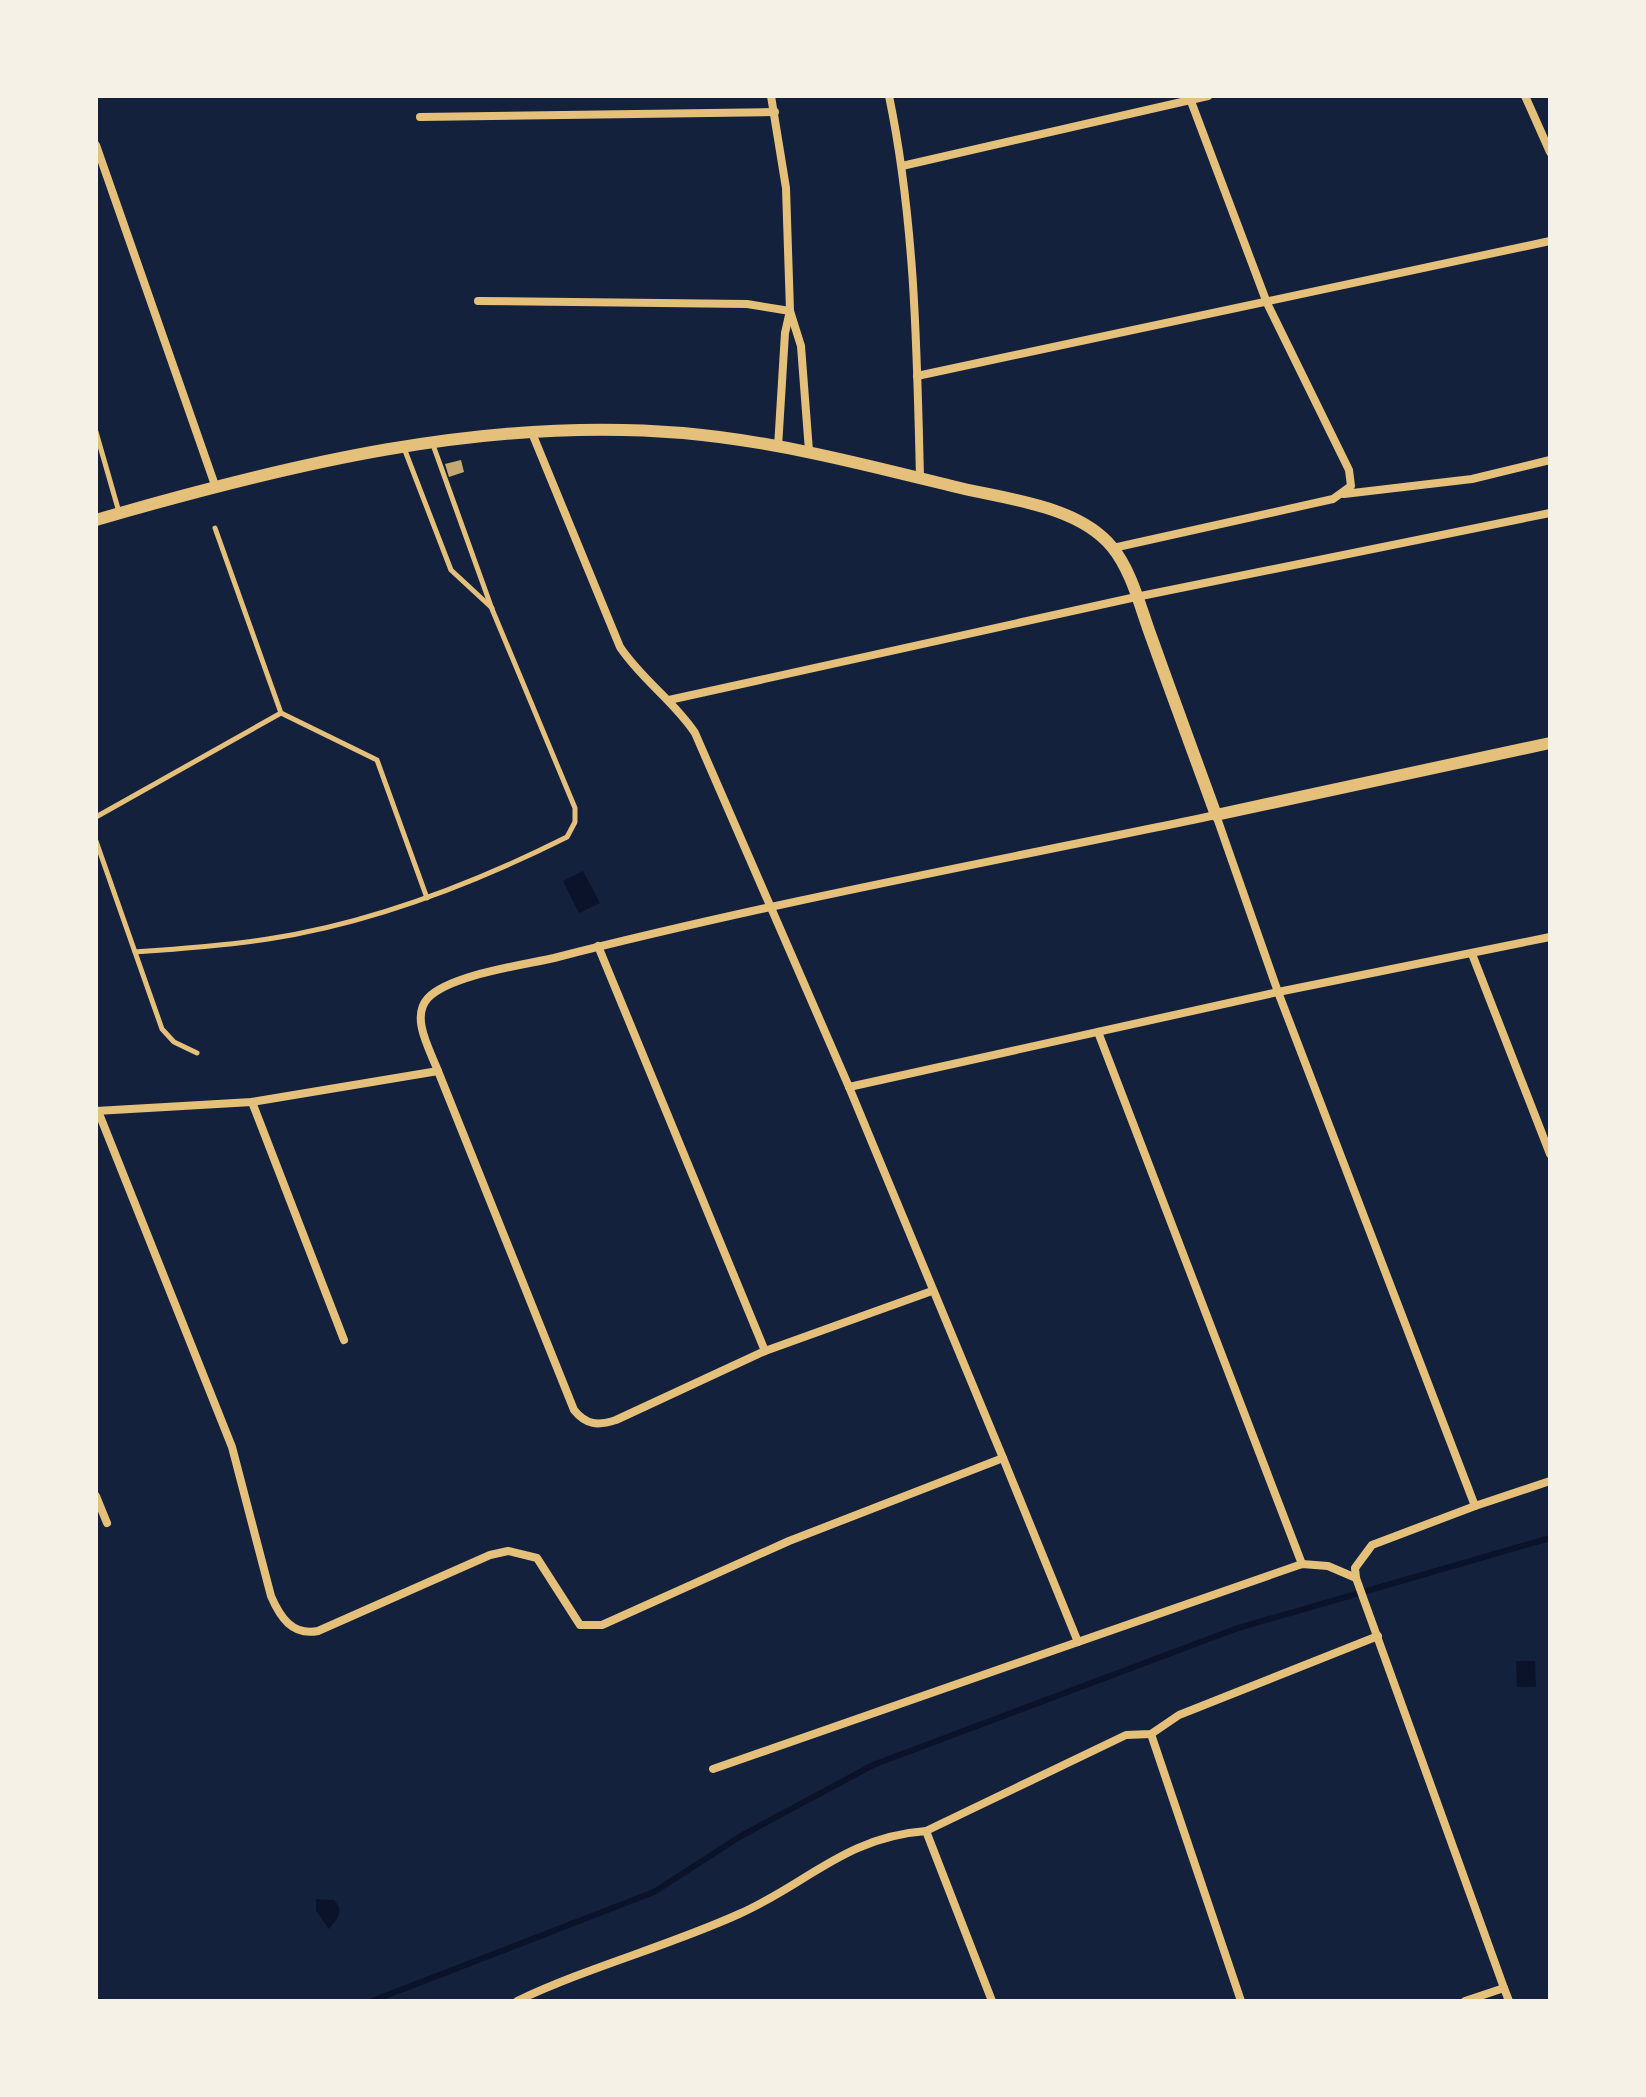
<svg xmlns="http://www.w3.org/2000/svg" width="1646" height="2097" viewBox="0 0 1646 2097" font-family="'Libre Baskerville',serif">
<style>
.water{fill:#0b132b}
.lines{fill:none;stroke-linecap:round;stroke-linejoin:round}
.stream{stroke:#0b132b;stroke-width:6}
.building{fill:#c6a872}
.service{stroke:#e5c07b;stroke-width:5}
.minor{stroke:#e5c07b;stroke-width:8}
.tertiary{stroke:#e5c07b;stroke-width:12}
</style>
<rect width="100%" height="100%" fill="#14213d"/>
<g class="water">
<polygon points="583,871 600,903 579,913 563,881"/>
<polygon points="1516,1661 1535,1661 1536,1687 1517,1687"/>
<path d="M316 1899 334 1900C345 1911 337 1919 329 1929L316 1911Z"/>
</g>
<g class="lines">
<polyline class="stream" points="372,2001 654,1892 741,1836 873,1765 1238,1628 1550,1538"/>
</g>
<polygon class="building" points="461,460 464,472 449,477 445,464"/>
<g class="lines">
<g class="service">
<polyline points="96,432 119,512"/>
<polyline points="404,448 451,570 492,608"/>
<polyline points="215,528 281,713 377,760 427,898"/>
<polyline points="96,817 281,713"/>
<polyline points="96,841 162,1029 174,1042 197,1053"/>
<path d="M135 952C179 949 224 946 268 939 373 923 473 884 567 837L575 822V808L492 609 432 442"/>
</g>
<g class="minor">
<polyline points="771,96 786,188 790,311 801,346 809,451"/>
<path d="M889 96C915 221 917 351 920 478"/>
<polyline points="1525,96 1550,152"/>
<polyline points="420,117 775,112"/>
<polyline points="96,145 216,488"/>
<polyline points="902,166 1208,96"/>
<polyline points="478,301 747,304 790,311"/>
<polyline points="917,376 1550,241"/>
<polyline points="778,447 785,333 790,311"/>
<polyline points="1344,494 1472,479 1550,460"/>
<polyline points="1113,548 1333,499 1351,486 1349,470 1267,303 1189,96"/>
<polyline points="669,700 1136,597 1550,513"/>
<polyline points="598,946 765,1351"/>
<polyline points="1472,954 1550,1154"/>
<polyline points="1098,1032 1302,1564"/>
<path d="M438 1071 574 1410C586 1425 598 1426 616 1420L765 1351 932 1291"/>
<polyline points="849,1087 1278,992 1550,937"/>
<polyline points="252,1102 344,1340"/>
<path d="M96 1111 252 1102 438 1071C430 1050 410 1017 428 998 450 975 523 965 554 958 773 902 996 861 1216 815L1278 992 1475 1506 1550 1481"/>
<path d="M98 1111 232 1447 271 1596C280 1617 292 1636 318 1631L490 1555 508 1551 537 1558 580 1625H602L789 1541 1003 1458 849 1087 695 733C674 701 642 680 620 647L532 433"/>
<polyline points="1003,1458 1078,1642"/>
<polyline points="96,1496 107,1523"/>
<polyline points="1356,1578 1504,1988"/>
<polyline points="1151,1734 1241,2001"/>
<polyline points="713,1769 1302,1564 1328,1566 1356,1578 1355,1568 1372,1545 1475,1506"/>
<polyline points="926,1831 1126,1735 1151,1734 1179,1715 1378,1636"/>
<path d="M517 2001C588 1967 666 1947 739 1914 807 1884 845 1837 926 1831L992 2001"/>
<polyline points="1465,2001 1504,1988 1509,2001"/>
</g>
<path class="tertiary" d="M96 520C285 465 485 416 683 433 774 441 863 464 952 486 1002 499 1077 504 1112 547 1132 571 1141 610 1152 639 1173 698 1195 757 1216 815L1550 743"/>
</g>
<rect width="1646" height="2097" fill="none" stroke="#f6f1e7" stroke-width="196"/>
</svg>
